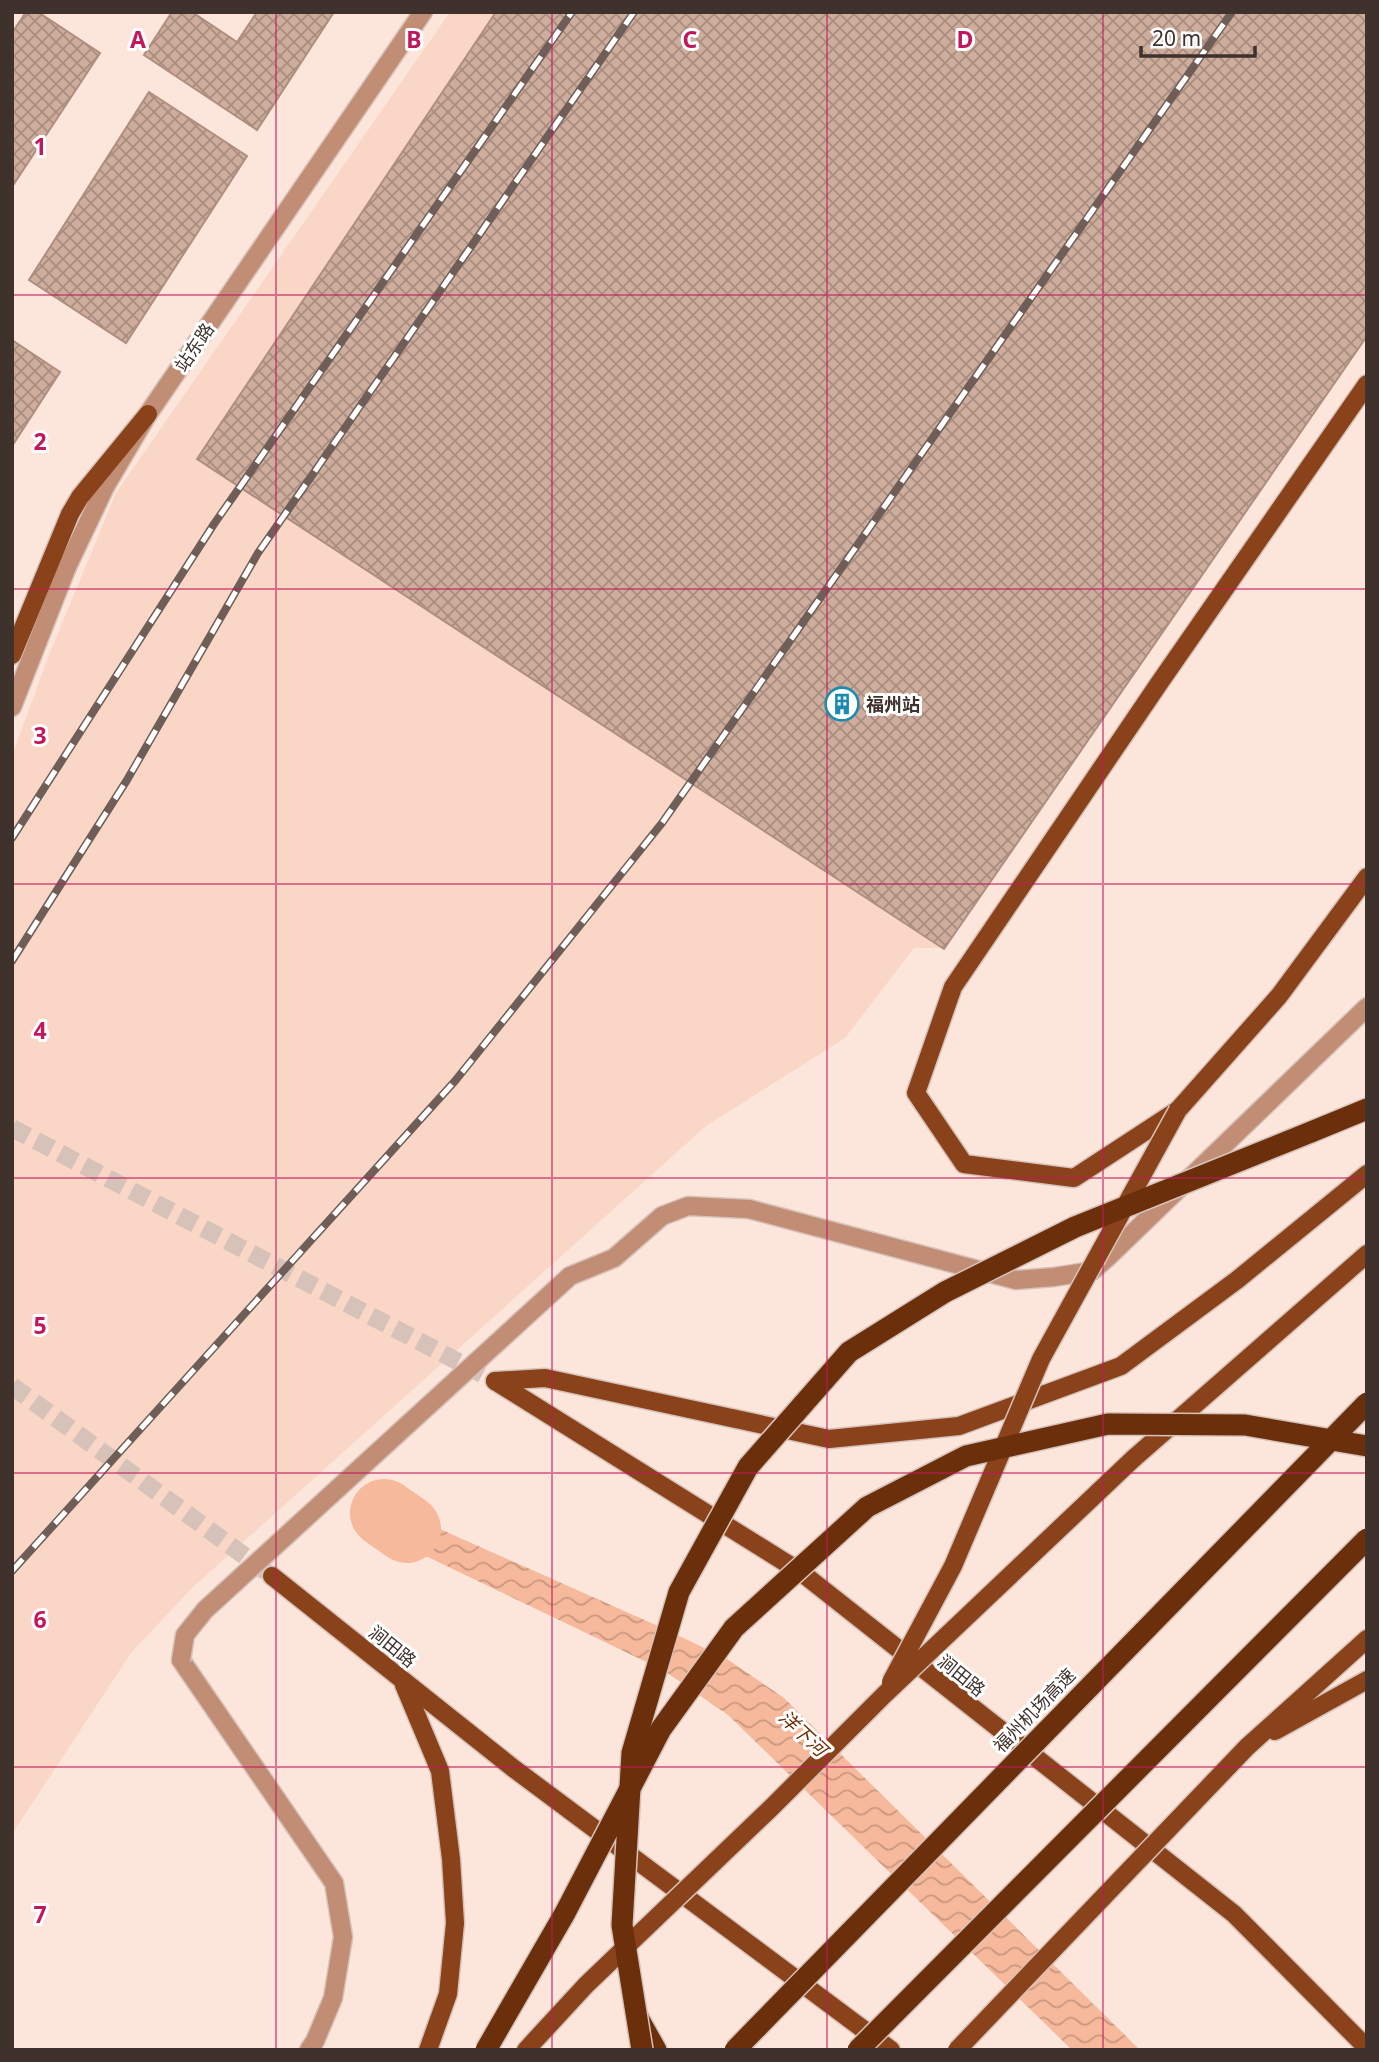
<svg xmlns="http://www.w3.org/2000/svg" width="1379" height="2062" viewBox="0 0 1379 2062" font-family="'Noto Sans','Noto Sans SC',sans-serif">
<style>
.built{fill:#f9d6c6}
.water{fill:url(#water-waves)}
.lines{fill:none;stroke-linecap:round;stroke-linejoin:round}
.river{stroke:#f7b99c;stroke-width:68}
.building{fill:url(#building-cross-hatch);stroke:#af8e7f;stroke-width:2}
.major-tunnel{stroke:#d6c2b9;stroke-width:18;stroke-dasharray:18 9;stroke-linecap:butt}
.minor-casing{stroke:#d6c2b9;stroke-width:21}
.major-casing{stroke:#d6c2b9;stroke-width:21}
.highway-casing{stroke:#d6c2b9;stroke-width:24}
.minor{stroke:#c28d75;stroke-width:18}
.major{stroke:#8a421b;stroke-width:18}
.highway{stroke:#6b2f0b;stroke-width:21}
.rail-casing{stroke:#6e5e57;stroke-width:8}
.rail{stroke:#fff;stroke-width:5;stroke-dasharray:16;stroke-linecap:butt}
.minor-bridge-casing{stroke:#d6c2b9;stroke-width:21;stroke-linecap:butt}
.major-bridge-casing{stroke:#d6c2b9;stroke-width:21;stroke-linecap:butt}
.highway-bridge-casing{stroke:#d6c2b9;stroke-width:24;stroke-linecap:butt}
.minor-bridge{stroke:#c28d75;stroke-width:18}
.major-bridge{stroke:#8a421b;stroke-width:18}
.highway-bridge{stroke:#6b2f0b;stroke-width:21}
.grid{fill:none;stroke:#c2185b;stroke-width:2;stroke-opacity:0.55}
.labels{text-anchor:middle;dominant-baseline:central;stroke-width:6;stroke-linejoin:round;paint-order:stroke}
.street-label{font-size:18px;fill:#3f312b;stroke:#fff}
.poi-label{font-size:18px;font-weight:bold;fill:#3f312b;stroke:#fff;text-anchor:start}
.water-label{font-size:19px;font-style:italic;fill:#712f04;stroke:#fff}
.grid-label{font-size:23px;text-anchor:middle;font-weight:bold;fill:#c2185b;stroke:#fff;stroke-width:6;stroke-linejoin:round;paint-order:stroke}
</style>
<defs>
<pattern id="water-waves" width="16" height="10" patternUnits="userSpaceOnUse" patternTransform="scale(1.75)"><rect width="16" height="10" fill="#f7b99c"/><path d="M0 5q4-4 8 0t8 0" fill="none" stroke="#c9977f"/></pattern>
<pattern id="building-cross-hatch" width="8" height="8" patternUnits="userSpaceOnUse" patternTransform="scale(1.75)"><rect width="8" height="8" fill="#cfad9d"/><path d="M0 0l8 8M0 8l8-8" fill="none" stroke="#a98d80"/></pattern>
</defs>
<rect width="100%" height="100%" fill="#fce6dc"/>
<polygon class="built" points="450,12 1367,12 944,948 914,948 845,1038 706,1126 192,1588 131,1653 12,1834 12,756 49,655 116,493"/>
<polygon class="water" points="422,1521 667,1630 727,1659 784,1698 1140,2050 1072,2050 728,1715 663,1670 409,1548 406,1541 407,1529 415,1522"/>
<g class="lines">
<polyline class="river" points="384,1513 407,1529"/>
</g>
<g class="building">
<polygon points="26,12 38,12 100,53 12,187 12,33"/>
<polygon points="172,12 192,12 237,42 257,12 334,12 257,130 144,55"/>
<polygon points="496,12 1367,12 1367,336 944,949 197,459"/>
<polygon points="149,92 247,156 126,343 29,280"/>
<polygon points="12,340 60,372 12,446"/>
</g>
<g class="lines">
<g class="major-tunnel">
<polyline points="12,1128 495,1381"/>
<polyline points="12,1386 272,1576"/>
</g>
<defs>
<g id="minor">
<polyline points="12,707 67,567 105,487 148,414 423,12"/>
<polyline points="570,1276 614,1258 662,1216 688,1206 749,1209 1016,1280 1054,1277 1092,1271 1108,1257 1367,1007"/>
<polyline points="181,1660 334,1883 343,1937 333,1998 315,2041 309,2050"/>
</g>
<g id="major">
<polyline points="1367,384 1160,682 953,987 916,1093 964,1164 1074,1178 1178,1110 1279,996 1367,877"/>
<polyline points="12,655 70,514 80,497 148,414"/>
<polyline points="495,1381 802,1573 1234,1914 1367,2048"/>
<polyline points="495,1381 545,1378 829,1439 959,1426 1121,1366 1237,1280 1367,1174"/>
<polyline points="1133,1459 1367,1254"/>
<polyline points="272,1576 513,1768 891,2050"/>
<polyline points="404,1685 440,1771 451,1859 455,1923 448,1994 428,2050"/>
<polyline points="1275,1731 1367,1680"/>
<polyline points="1247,1747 1367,1639"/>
<polyline points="526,2050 586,1985"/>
</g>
<g id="highway">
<polyline points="1311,1132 1367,1109"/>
<polyline points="638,2018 656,2050"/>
</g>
</defs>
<use href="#minor" class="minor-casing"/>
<use href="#major" class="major-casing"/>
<use href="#highway" class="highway-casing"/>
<use href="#minor" class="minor"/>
<use href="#major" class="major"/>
<use href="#highway" class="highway"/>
<defs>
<g id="rail">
<polyline points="12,838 214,524 572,12"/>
<polyline points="12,961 127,780 258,553 634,12"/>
<polyline points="12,1571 455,1081 662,823 1232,12"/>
</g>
</defs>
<use href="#rail" class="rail-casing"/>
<use href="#rail" class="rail"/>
<defs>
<polyline id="minor-bridge" points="181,1660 185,1635 205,1610 570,1276"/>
<g id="major-bridge">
<polyline points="891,1682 953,1566 1041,1359 1178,1110"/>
<polyline points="586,1985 772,1807 884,1695 1133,1459"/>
<polyline points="957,2050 1247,1747"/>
</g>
<g id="highway-bridge">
<polyline points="486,2050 565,1913 661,1729 734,1628 867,1507 966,1456 1108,1424 1245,1425 1367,1446"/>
<polyline points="642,2050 622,1925 632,1753 679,1592 748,1467 849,1352 945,1292 1075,1227 1311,1132"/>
<polyline points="735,2050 1367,1403"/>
<polyline points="858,2050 1367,1539"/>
</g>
</defs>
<use href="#minor-bridge" class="minor-bridge-casing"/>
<use href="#major-bridge" class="major-bridge-casing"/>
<use href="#highway-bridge" class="highway-bridge-casing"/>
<use href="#minor-bridge" class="minor-bridge"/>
<use href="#major-bridge" class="major-bridge"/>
<use href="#highway-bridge" class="highway-bridge"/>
</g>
<path class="grid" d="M276 12V2050M552 12V2050M827 12V2050M1103 12V2050M12 295H1367M12 589H1367M12 884H1367M12 1178H1367M12 1473H1367M12 1767H1367"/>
<defs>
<symbol id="building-ring" viewBox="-11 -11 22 22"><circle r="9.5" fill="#fff" stroke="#1b8bb0" stroke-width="1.5"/><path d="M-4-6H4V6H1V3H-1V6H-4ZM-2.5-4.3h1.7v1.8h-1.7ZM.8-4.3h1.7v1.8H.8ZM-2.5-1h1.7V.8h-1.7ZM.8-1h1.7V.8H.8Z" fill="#1b8bb0"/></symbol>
</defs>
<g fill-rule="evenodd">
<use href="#building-ring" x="823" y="685" width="38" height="38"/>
</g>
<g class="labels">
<g class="street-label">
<text transform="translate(194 347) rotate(-56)">站东路</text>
<text transform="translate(393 1646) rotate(39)">涧田路</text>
<text transform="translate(962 1675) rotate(39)">涧田路</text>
<text transform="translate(1034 1710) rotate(-46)">福州机场高速</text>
</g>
<g class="poi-label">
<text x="866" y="704">福州站</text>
</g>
<g class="water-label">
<text transform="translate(803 1733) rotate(43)">洋下河</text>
</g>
</g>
<g class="grid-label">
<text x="138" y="48">A</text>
<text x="414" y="48">B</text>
<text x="690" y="48">C</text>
<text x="965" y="48">D</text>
<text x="40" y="155">1</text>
<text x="40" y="450">2</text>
<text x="40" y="744">3</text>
<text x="40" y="1039">4</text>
<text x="40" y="1334">5</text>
<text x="40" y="1628">6</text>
<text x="40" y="1923">7</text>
</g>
<rect width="1379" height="2062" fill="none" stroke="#3f312b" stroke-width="28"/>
<path d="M1141 46v10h114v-10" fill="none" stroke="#3f312b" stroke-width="3.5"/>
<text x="1152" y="46" font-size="21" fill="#3f312b" stroke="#ffffff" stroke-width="5" paint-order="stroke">20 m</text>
</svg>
